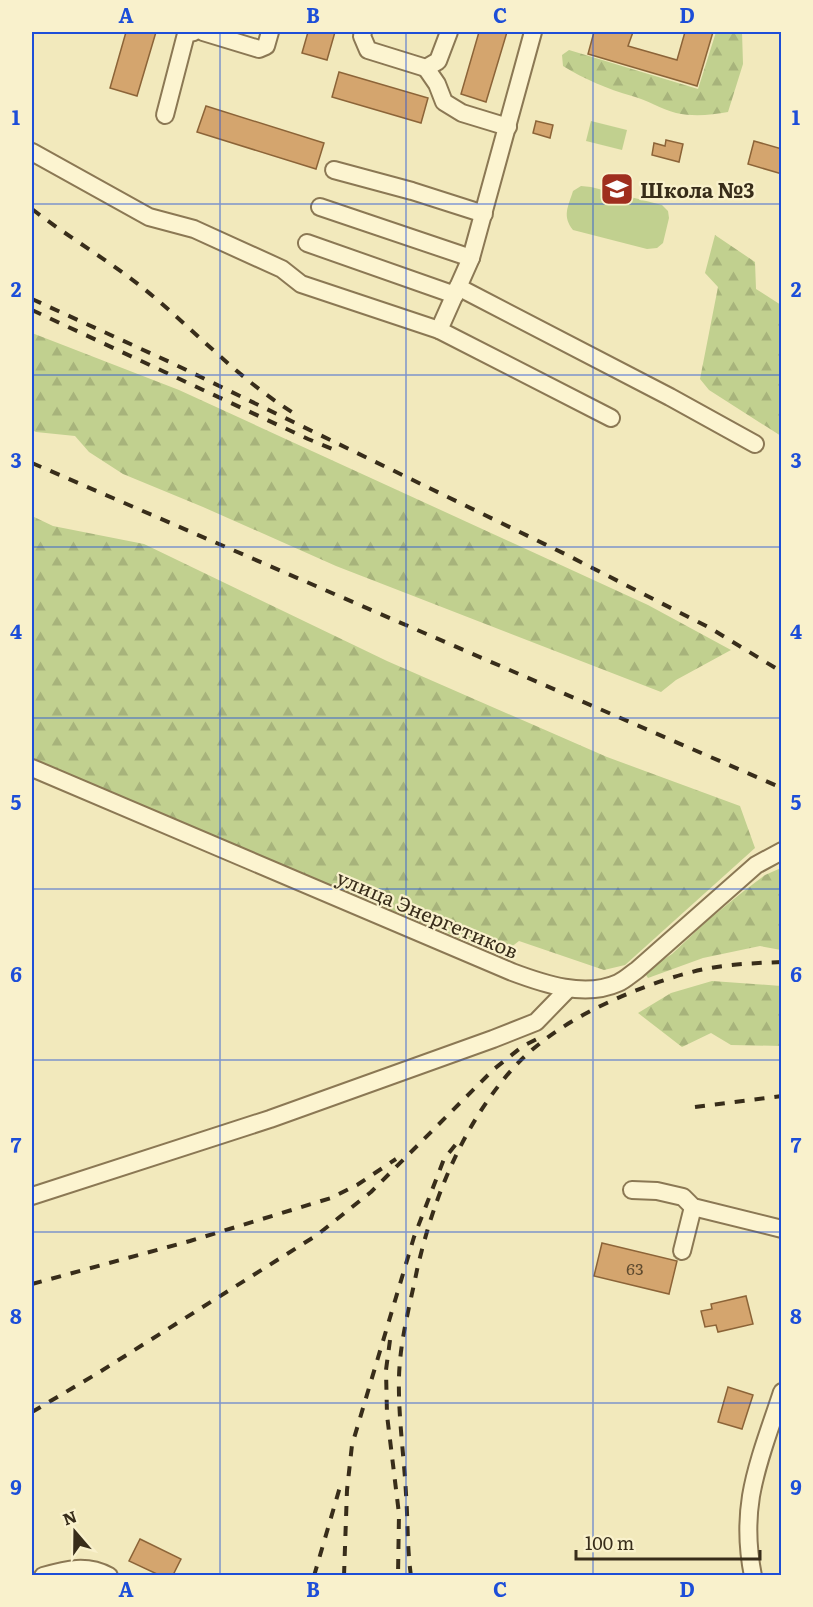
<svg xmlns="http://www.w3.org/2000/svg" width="813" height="1607" viewBox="0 0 813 1607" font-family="Literata,serif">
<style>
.green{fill:#c1d08f}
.forest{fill:url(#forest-firs)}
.building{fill:#d4a56e;stroke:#8c6438;stroke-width:1.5}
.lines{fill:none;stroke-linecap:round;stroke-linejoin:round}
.minor-casing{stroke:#8b7854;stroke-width:20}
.minor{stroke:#fcf4d0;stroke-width:16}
.rail{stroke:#382d1a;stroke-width:4;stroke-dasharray:10 10;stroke-linecap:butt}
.grid{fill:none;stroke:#1d4ed8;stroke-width:1.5;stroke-opacity:0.55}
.labels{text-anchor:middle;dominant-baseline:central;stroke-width:4.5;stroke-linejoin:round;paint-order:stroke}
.number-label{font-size:16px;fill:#5f4b2f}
.poi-label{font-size:20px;font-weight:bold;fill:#382d1a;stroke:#f9f1cc;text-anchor:start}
.street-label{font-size:20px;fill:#382d1a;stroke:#f9f1cc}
.neatline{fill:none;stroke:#1d4ed8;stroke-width:2}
.grid-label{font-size:20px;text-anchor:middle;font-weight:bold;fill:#1d4ed8}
</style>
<defs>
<pattern id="forest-firs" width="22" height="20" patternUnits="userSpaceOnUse" patternTransform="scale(1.5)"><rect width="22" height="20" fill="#c1d08f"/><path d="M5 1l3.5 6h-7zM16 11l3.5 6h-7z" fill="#a7b37b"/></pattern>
</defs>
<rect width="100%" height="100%" fill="#f2e9bc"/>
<g class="green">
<polygon points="591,121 627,130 622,150 586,141"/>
<path d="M581 186 591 187 662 205 668 211 669 218 663 243 657 248 647 249 573 230C562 216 568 207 573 191Z"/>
</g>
<g class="forest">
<path d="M716 32H742L743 64 728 112C711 115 694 117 676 113 661 109 647 100 632 96 607 89 584 79 563 66L562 55 569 50 698 89Z"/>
<polygon points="715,235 755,262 756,289 781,305 781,436 709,390 700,379 718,287 705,273"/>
<polygon points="32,333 179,390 648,605 731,650 676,680 661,692 336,566 203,507 123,474 89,452 75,436 36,432 32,430"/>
<polygon points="32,516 53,526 144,544 387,661 607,757 740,806 755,848 625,965 604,970 519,941 501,955 32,763"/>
<polygon points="781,868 781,950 760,946 703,958 648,978 644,972 672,954 707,921 740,894 765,875"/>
<polygon points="712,981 781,986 781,1046 731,1045 711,1033 682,1047 638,1013 671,993"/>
</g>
<g class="building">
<polygon points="126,32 156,32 137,96 110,88"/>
<polygon points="308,32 335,32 327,60 302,53"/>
<polygon points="479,32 507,32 486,102 461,94"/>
<polygon points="594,32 633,32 628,46 677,60 685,32 713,32 697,86 588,54"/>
<polygon points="339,72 428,98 421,123 332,97"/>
<polygon points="206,106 324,143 316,169 197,132"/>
<polygon points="536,121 553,125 550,138 533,133"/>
<polygon points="666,140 683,144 679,162 652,155 654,143 665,146"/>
<polygon points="754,141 782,149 782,174 748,164"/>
<polygon points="602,1243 677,1261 669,1294 594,1276"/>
<polygon points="746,1296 753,1324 718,1332 716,1325 705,1327 701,1311 712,1309 711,1304"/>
<polygon points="728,1387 753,1395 742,1429 718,1422"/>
<polygon points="140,1539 181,1559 173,1575 159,1575 129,1561"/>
</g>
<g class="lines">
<defs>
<g id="minor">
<polyline points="203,32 259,49 266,46 270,32"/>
<polyline points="363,32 362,36 368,50 426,68 438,61 449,32"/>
<polyline points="426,68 437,84 444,102 462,113 508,127"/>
<polyline points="165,115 186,34 194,32"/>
<polyline points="32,152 149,217 194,229 282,269 301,284 439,330 611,418"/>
<polyline points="334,170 412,191 484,214"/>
<polyline points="320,207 471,258"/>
<polyline points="307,243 455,295"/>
<polyline points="458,287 670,397 755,444"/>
<polyline points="439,330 471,258 533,32"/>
<path d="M32 768 512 972C544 984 585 998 618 983 625 980 631 974 637 970L756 865 782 851"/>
<polyline points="632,1190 657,1191 683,1197 693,1207 782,1229"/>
<polyline points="32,1196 270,1119 493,1039 536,1022 568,989"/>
<polyline points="682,1251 693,1207"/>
<path d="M43 1576C67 1569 87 1564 109 1576"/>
<path d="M753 1576C748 1551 747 1521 751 1496 757 1461 771 1426 782 1392"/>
</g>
</defs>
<use href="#minor" class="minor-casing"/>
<use href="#minor" class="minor"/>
<g class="rail">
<path d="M32 209C68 237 108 260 143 288 195 330 238 379 295 414"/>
<polyline points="32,299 174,364 565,554 710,628 782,672"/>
<polyline points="32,310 308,439 335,450"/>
<polyline points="32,463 782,788"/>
<polyline points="695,1107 782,1096"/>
<polyline points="32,1284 190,1241 331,1198 357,1185 396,1159"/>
<polyline points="390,1340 386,1370 387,1415 399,1514 398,1576"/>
<polyline points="32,1412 98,1373 317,1235 371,1192 494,1069 523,1046 541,1037"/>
<polyline points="314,1576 342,1480"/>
<polyline points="344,1576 347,1490 352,1445 414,1237 444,1159 456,1144"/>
<path d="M411 1576C407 1548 408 1521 406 1494 404 1455 398 1416 399 1377 400 1340 410 1305 417 1270 434 1195 465 1120 517 1064 548 1032 590 1009 632 992 655 983 680 974 705 969 730 964 756 963 782 962"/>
</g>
</g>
<path class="grid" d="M220 32V1576M406 32V1576M593 32V1576M32 204H782M32 375H782M32 547H782M32 718H782M32 889H782M32 1060H782M32 1232H782M32 1403H782"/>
<defs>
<symbol id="school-square" viewBox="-11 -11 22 22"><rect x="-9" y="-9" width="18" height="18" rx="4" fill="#9f2e1e" stroke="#f9f1cc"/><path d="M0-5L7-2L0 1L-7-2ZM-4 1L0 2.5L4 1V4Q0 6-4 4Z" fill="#fff"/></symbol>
</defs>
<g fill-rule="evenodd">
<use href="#school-square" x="598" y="170" width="38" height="38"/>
</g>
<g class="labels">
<g class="number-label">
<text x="635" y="1268">63</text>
</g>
<g class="poi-label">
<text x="640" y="189">Школа №3</text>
</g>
<g class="street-label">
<text transform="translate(428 913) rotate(23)">улица Энергетиков</text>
</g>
</g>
<rect width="813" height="1607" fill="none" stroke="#f9f1cc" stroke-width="66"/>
<g transform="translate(75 1532) rotate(340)" stroke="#f9f1cc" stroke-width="4.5" paint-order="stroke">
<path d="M0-4.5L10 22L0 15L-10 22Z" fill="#382d1a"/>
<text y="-9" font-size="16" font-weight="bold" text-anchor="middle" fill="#382d1a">N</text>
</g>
<path d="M576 1550v9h184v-9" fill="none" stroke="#382d1a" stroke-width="3"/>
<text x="585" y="1550" font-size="18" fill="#382d1a" stroke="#f9f1cc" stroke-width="4.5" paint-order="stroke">100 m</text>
<rect x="33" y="33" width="747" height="1541" class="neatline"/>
<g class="grid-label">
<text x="126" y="23">A</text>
<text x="313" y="23">B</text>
<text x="500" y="23">C</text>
<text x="687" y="23">D</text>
<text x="16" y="125">1</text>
<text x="796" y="125">1</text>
<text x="16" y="297">2</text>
<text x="796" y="297">2</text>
<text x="16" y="468">3</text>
<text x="796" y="468">3</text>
<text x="16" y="639">4</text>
<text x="796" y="639">4</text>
<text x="16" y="810">5</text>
<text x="796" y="810">5</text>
<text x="16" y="982">6</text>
<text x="796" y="982">6</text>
<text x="16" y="1153">7</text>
<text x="796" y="1153">7</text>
<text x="16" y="1324">8</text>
<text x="796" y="1324">8</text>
<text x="16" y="1495">9</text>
<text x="796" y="1495">9</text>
<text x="126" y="1597">A</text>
<text x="313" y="1597">B</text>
<text x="500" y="1597">C</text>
<text x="687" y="1597">D</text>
</g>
</svg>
